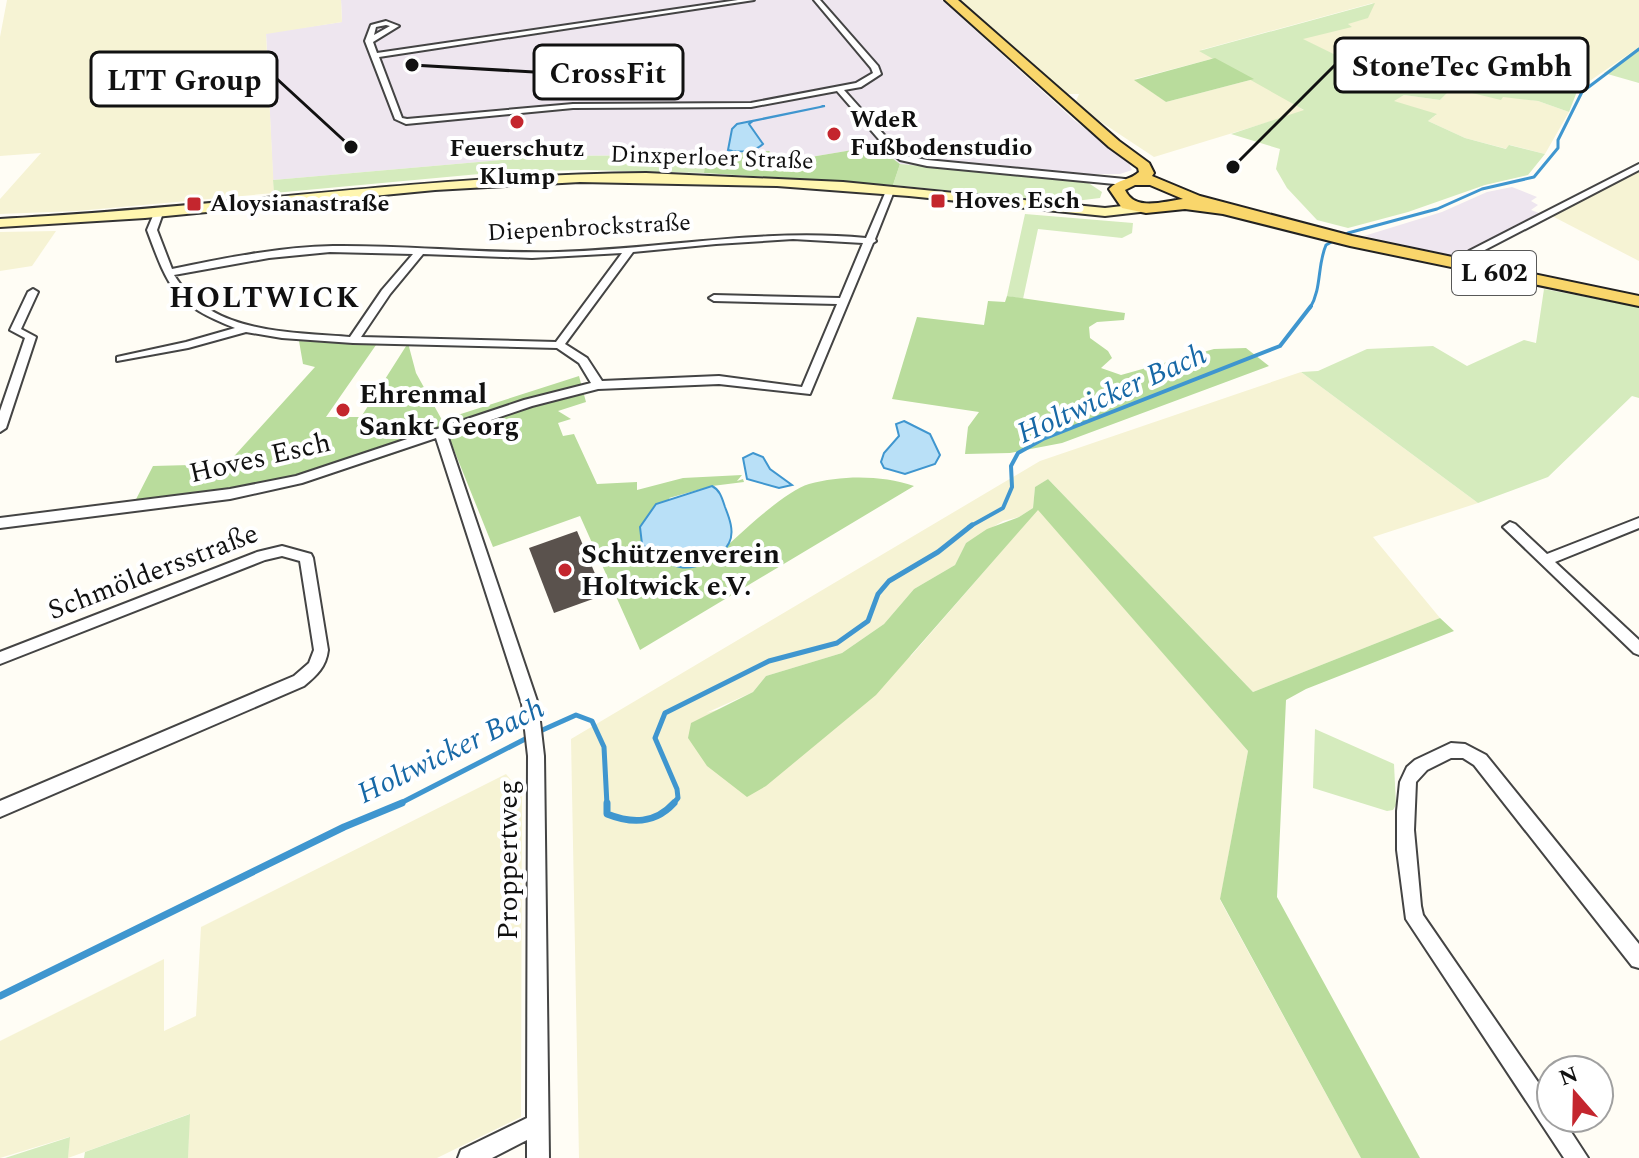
<svg xmlns="http://www.w3.org/2000/svg" width="1639" height="1158" viewBox="0 0 1639 1158" font-family="Spectral,serif">
<style>
.industrial{fill:#eee6ef}
.farmland{fill:#f6f3d4}
.green{fill:#d5ebbd}
.forest{fill:#b9dc9c}
.water{fill:#b9e0f7;stroke:#3f96cf;stroke-width:2}
.lines{fill:none;stroke-linecap:round;stroke-linejoin:round}
.stream-far3{stroke:#3f96cf;stroke-width:3}
.stream-far2{stroke:#3f96cf;stroke-width:4}
.stream-far1{stroke:#3f96cf;stroke-width:5}
.stream{stroke:#3f96cf;stroke-width:7}
.building{fill:#5a524d}
.street-casing{stroke:#444;stroke-width:4}
.secondary-casing{stroke:#333;stroke-width:4}
.primary-casing{stroke:#222;stroke-width:4}
.street{fill:#fff;fill-rule:evenodd}
.secondary{fill:#fff6b0;fill-rule:evenodd}
.primary{fill:#f9d66b;fill-rule:evenodd}
.poi-dot{fill:#c4262e;stroke:#fff;stroke-width:3}
.labels{text-anchor:middle;dominant-baseline:central;stroke-width:8;stroke-linejoin:round;paint-order:stroke}
.far-poi-label{font-size:24px;font-weight:bold;fill:#111;stroke:#fff;text-anchor:start}
.far-street-label{font-size:24px;fill:#111;stroke:#fff}
.shield{fill:#fff;stroke:#585858;stroke-width:2}
.shield-label{font-size:26px;font-weight:bold;fill:#111}
.poi-label{font-size:28px;font-weight:bold;fill:#111;stroke:#fff;text-anchor:start}
.street-label{font-size:28px;fill:#111;stroke:#fff}
.far-district-label{font-size:30px;font-weight:bold;letter-spacing:2px;fill:#111;stroke:#fff}
.water-label{font-size:30px;font-style:italic;fill:#1768a6;stroke:#fff}
.leader{fill:none;stroke:#111;stroke-width:3}
.callout-dot{fill:#111;stroke:#fff;stroke-width:3}
.callout{fill:#fff;stroke:#111;stroke-width:3}
.callout-label{font-size:30px;text-anchor:middle;font-weight:bold;fill:#111}
</style>
<rect width="100%" height="100%" fill="#fffdf5"/>
<g class="industrial">
<polygon points="341,0 942,0 1074,120 1128,161 1132,170 1120,174 1091,174 1087,182 964,171 900,164 876,146 781,162 769,151 713,155 546,156 273,180 266,33 342,22"/>
<polygon points="1512,187 1537,197 1531,201 1538,205 1531,210 1539,213 1467,251 1464,258 1364,236 1442,212 1487,192"/>
</g>
<g class="farmland">
<polygon points="7,0 341,0 342,22 266,34 274,193 77,211 0,214 0,199 41,153 0,156 0,37"/>
<polygon points="957,0 1639,0 1639,47 1578,89 1432,47 1348,61 1301,39 1347,25 1373,3 1201,50 1215,58 1135,79 1166,102 1254,79 1305,111 1154,157 1092,116 1076,101 1079,94 1066,94"/>
<polygon points="1457,82 1477,87 1472,92 1538,101 1569,112 1545,154 1510,145 1507,149 1465,138 1428,121 1436,115 1392,101 1404,95 1440,100"/>
<polygon points="1639,171 1639,261 1552,216"/>
<polygon points="56,231 32,266 0,271 0,232"/>
<polygon points="1301,372 1478,503 1373,537 1440,618 1253,692 1048,479 1035,487 1033,508 1019,517 1003,521 966,543 955,565 914,589 884,624 842,653 766,676 753,692 706,713 911,656 1038,509 1248,751 1220,900 1361,1158 579,1158 571,739 1040,461"/>
<polygon points="506,774 522,793 521,1117 437,1158 188,1158 189,1114 68,1158 69,1137 0,1158 0,1041 164,959 164,1031 196,1016 201,927"/>
</g>
<g class="green">
<polygon points="1375,3 1368,18 1348,24 1352,27 1303,39 1348,61 1432,47 1578,89 1569,112 1538,101 1503,97 1501,100 1472,93 1476,87 1458,82 1440,100 1404,95 1394,101 1437,114 1428,121 1465,138 1506,149 1509,145 1545,154 1528,175 1485,185 1408,212 1348,228 1317,220 1287,188 1276,169 1280,149 1231,134 1304,110 1199,51"/>
<polygon points="1639,47 1639,83 1604,73"/>
<polygon points="713,155 705,163 704,173 584,170 501,172 274,193 273,180 546,156"/>
<polygon points="900,164 1087,182 1102,192 1100,198 1067,202 893,185"/>
<polygon points="1025,214 1133,223 1132,233 1122,238 1038,229 1023,299 1007,296"/>
<polygon points="1544,289 1639,307 1639,398 1632,396 1548,477 1478,503 1301,372 1318,371 1367,349 1433,346 1467,366 1524,340 1536,343"/>
<polygon points="1315,729 1394,764 1396,805 1393,810 1387,811 1313,788"/>
<polygon points="190,1114 188,1158 84,1158 85,1152"/>
<polygon points="70,1137 68,1158 5,1158"/>
</g>
<g class="forest">
<polygon points="1215,58 1254,79 1166,102 1134,80"/>
<polygon points="876,146 900,164 893,185 704,173 705,163 713,155 769,151 781,162"/>
<polygon points="1007,296 1125,313 1124,320 1097,322 1089,327 1090,338 1108,351 1112,358 1101,368 1121,375 1214,349 1246,348 1269,366 1062,443 1010,453 965,454 968,427 979,412 892,399 917,317 984,325 988,301 1005,302"/>
<path d="M299 341 376 345 326 417H361L408 343 416 373 442 420 579 376 586 402 558 411 571 419 558 423 563 436 574 434 597 484 637 482V490L683 478 742 475 737 481 743 479 744 482 712 486 669 498 716 556C737 537 783 492 809 484 842 475 882 475 914 486L640 650 580 516 493 547 448 435 377 460 230 500 129 513 153 466 227 464 315 367 303 364Z"/>
<polygon points="1048,479 1253,692 1440,618 1454,631 1306,689 1286,700 1277,897 1420,1158 1361,1158 1220,899 1248,751 1038,510 876,695 766,786 747,797 707,766 688,738 691,723 753,692 766,676 842,653 884,624 914,589 955,565 966,543 987,529 1019,517 1033,508 1035,487"/>
</g>
<g class="water">
<path d="M825 106 753 121 749 124 763 144C755 152 738 153 728 150L732 129 737 124Z"/>
<polygon points="904,421 930,434 940,455 935,464 905,474 884,468 881,462 884,453 899,436 896,424"/>
<polygon points="753,453 763,457 770,469 792,485 779,488 747,479 743,458"/>
<path d="M712 486C720 490 722 498 725 507 729 517 735 532 729 543 722 558 695 570 680 567 665 564 653 554 642 544L640 527 656 504Z"/>
</g>
<g class="lines">
<path class="stream-far3" d="M1310 308C1322 288 1317 266 1326 245L1348 233 1437 209 1482 189 1534 177 1558 148V140L1582 92 1639 49"/>
<polyline class="stream-far2" points="969,527 1003,508 1012,487 1011,466 1018,453 1043,439 1280,346 1311,306"/>
<g class="stream-far1">
<polyline points="538,732 576,715 592,721 604,747 607,805"/>
<polyline points="397,805 529,737"/>
<polyline points="672,805 678,798 677,789 655,738 665,713 769,661 837,643 868,621 878,594 889,581 938,552 972,525"/>
</g>
<g class="stream">
<path d="M607 803V814C632 824 655 824 674 803"/>
<polyline points="0,996 344,827 402,803"/>
</g>
</g>
<polygon class="building" points="577,531 604,595 554,613 529,548"/>
<g class="lines">
<defs>
<g id="street">
<path d="M738 0H754L379 57 402 118 407 119 573 104 751 103 856 83 873 73 871 68 814 0H820L878 66 881 74 861 87 844 90 895 147 906 156 927 160 1125 179 1129 182 1125 185 927 166 900 160 889 151 837 91 751 107 573 108 406 124 395 119 365 41 371 25 386 21 399 26 373 42 377 53ZM386 25 390 26 374 35 376 27Z"/>
<polygon points="1639,164 1639,170 1477,254 1473,270 1464,268 1469,251"/>
<path d="M890 188 894 191 875 239 876 241 873 243 810 394 719 384 598 389 532 406 447 435 538 704 544 756 549 1158H527V1140L492 1158H458L461 1150 527 1118 528 756 522 704 436 438 302 483 230 499 0 528V518L230 489 296 476 524 400 591 383 579 363 557 348 353 343 282 338 246 332 188 348 117 361V357L186 342 235 328C174 304 169 289 147 230L155 211 163 213 157 230 172 269C225 258 279 247 333 246 408 245 483 254 558 252 662 249 761 228 866 238L886 191ZM793 239 863 243 840 298 714 295 709 298 714 301 837 304 802 387 719 376 602 381 587 358 565 344 633 252 716 244ZM330 252 413 254 382 290 350 337C288 332 211 334 174 275L269 258ZM622 253 556 342 361 337 390 294 423 254 532 258Z"/>
<polygon points="33,289 38,292 21,329 36,337 6,428 0,432 0,411 25,338 10,330 28,292"/>
<polygon points="1639,518 1639,528 1555,562 1639,640 1639,655 1634,653 1503,527 1510,522 1515,524 1547,554"/>
<path d="M282 546 311 554 313 558 328 650C326 667 317 675 304 686L0 817V801L294 676 309 663 314 650 300 561 282 556 265 560 0 664V652L257 552Z"/>
<polygon points="1451,743 1465,744 1486,755 1639,944 1639,968 1632,966 1474,765 1463,758 1451,758 1427,770 1416,782 1414,830 1421,906 1423,915 1551,1101 1551,1118 1562,1118 1588,1158 1564,1158 1406,919 1397,850 1397,811 1400,782 1407,767 1415,760"/>
</g>
<path id="secondary" d="M646 173 843 182 1105 208 1140 204 1147 208 1140 212 1105 216 909 196 777 186 580 182 435 190 145 218 0 227V219C216 208 429 175 646 173Z"/>
<path id="primary" d="M945 0H958L1119 141 1149 163 1154 173 1152 176 1200 196 1352 236 1639 296V306L1350 246 1223 214 1185 209 1146 213 1122 208 1109 189C1118 179 1131 180 1139 172L1138 168 1109 147ZM1135 185H1150L1183 199C1164 201 1135 212 1125 190Z"/>
</defs>
<use href="#street" class="street-casing"/>
<use href="#secondary" class="secondary-casing"/>
<use href="#primary" class="primary-casing"/>
<use href="#street" class="street"/>
<use href="#secondary" class="secondary"/>
<use href="#primary" class="primary"/>
</g>
<g class="poi-dot">
<circle cx="517" cy="122" r="8"/>
<circle cx="834" cy="134" r="8"/>
<rect x="930" y="193" width="16" height="16" rx="4"/>
<rect x="186" y="196" width="16" height="16" rx="4"/>
<circle cx="343" cy="410" r="8"/>
<circle cx="565" cy="570" r="8"/>
</g>
<g class="labels">
<g class="far-poi-label">
<text x="850" y="120">WdeR<tspan x="850" dy="28">Fußbodenstudio</tspan></text>
<text x="517" y="149" text-anchor="middle">Feuerschutz<tspan x="517" dy="28">Klump</tspan></text>
<text x="954" y="201">Hoves Esch</text>
<text x="210" y="204">Aloysianastraße</text>
</g>
<g class="far-street-label">
<text transform="translate(712 158) rotate(2)">Dinxperloer Straße</text>
<text transform="translate(589 228) rotate(-3)">Diepenbrockstraße</text>
</g>
<rect class="shield" x="1452" y="251" width="84" height="44" rx="6"/>
<g class="shield-label">
<text x="1494" y="273">L 602</text>
</g>
<g class="poi-label">
<text x="359" y="394">Ehrenmal<tspan x="359" dy="32">Sankt Georg</tspan></text>
<text x="581" y="554">Schützenverein<tspan x="581" dy="32">Holtwick e.V.</tspan></text>
</g>
<g class="street-label">
<text transform="translate(260 458) rotate(-13)">Hoves Esch</text>
<text transform="translate(153 572) rotate(-21)">Schmöldersstraße</text>
<text transform="translate(508 860) rotate(-90)">Proppertweg</text>
</g>
<g class="far-district-label">
<text x="265" y="298">HOLTWICK</text>
</g>
<g class="water-label">
<text transform="translate(1112 394) rotate(-24)">Holtwicker Bach</text>
<text transform="translate(451 751) rotate(-26)">Holtwicker Bach</text>
</g>
</g>
<path class="leader" d="M1233 167L1335 65M412 65L534 72M351 147L277 79"/>
<g class="callout-dot">
<circle cx="1233" cy="167" r="8"/>
<circle cx="412" cy="65" r="8"/>
<circle cx="351" cy="147" r="8"/>
</g>
<g class="callout">
<rect x="1335" y="38" width="253" height="54" rx="8"/>
<rect x="534" y="45" width="149" height="54" rx="8"/>
<rect x="91" y="52" width="186" height="54" rx="8"/>
</g>
<g class="callout-label">
<text x="1462" y="76">StoneTec Gmbh</text>
<text x="608" y="83">CrossFit</text>
<text x="184" y="90">LTT Group</text>
</g>
<g transform="translate(1575 1094) rotate(340)"><circle r="38" fill="#ffffff" stroke="#a0a0a0" stroke-width="2"/>
<path d="M0-6L14 30L0 20L-14 30Z" fill="#c4262e"/>
<text y="-12" font-size="22" font-weight="bold" text-anchor="middle" fill="#111111">N</text>
</g>
</svg>
